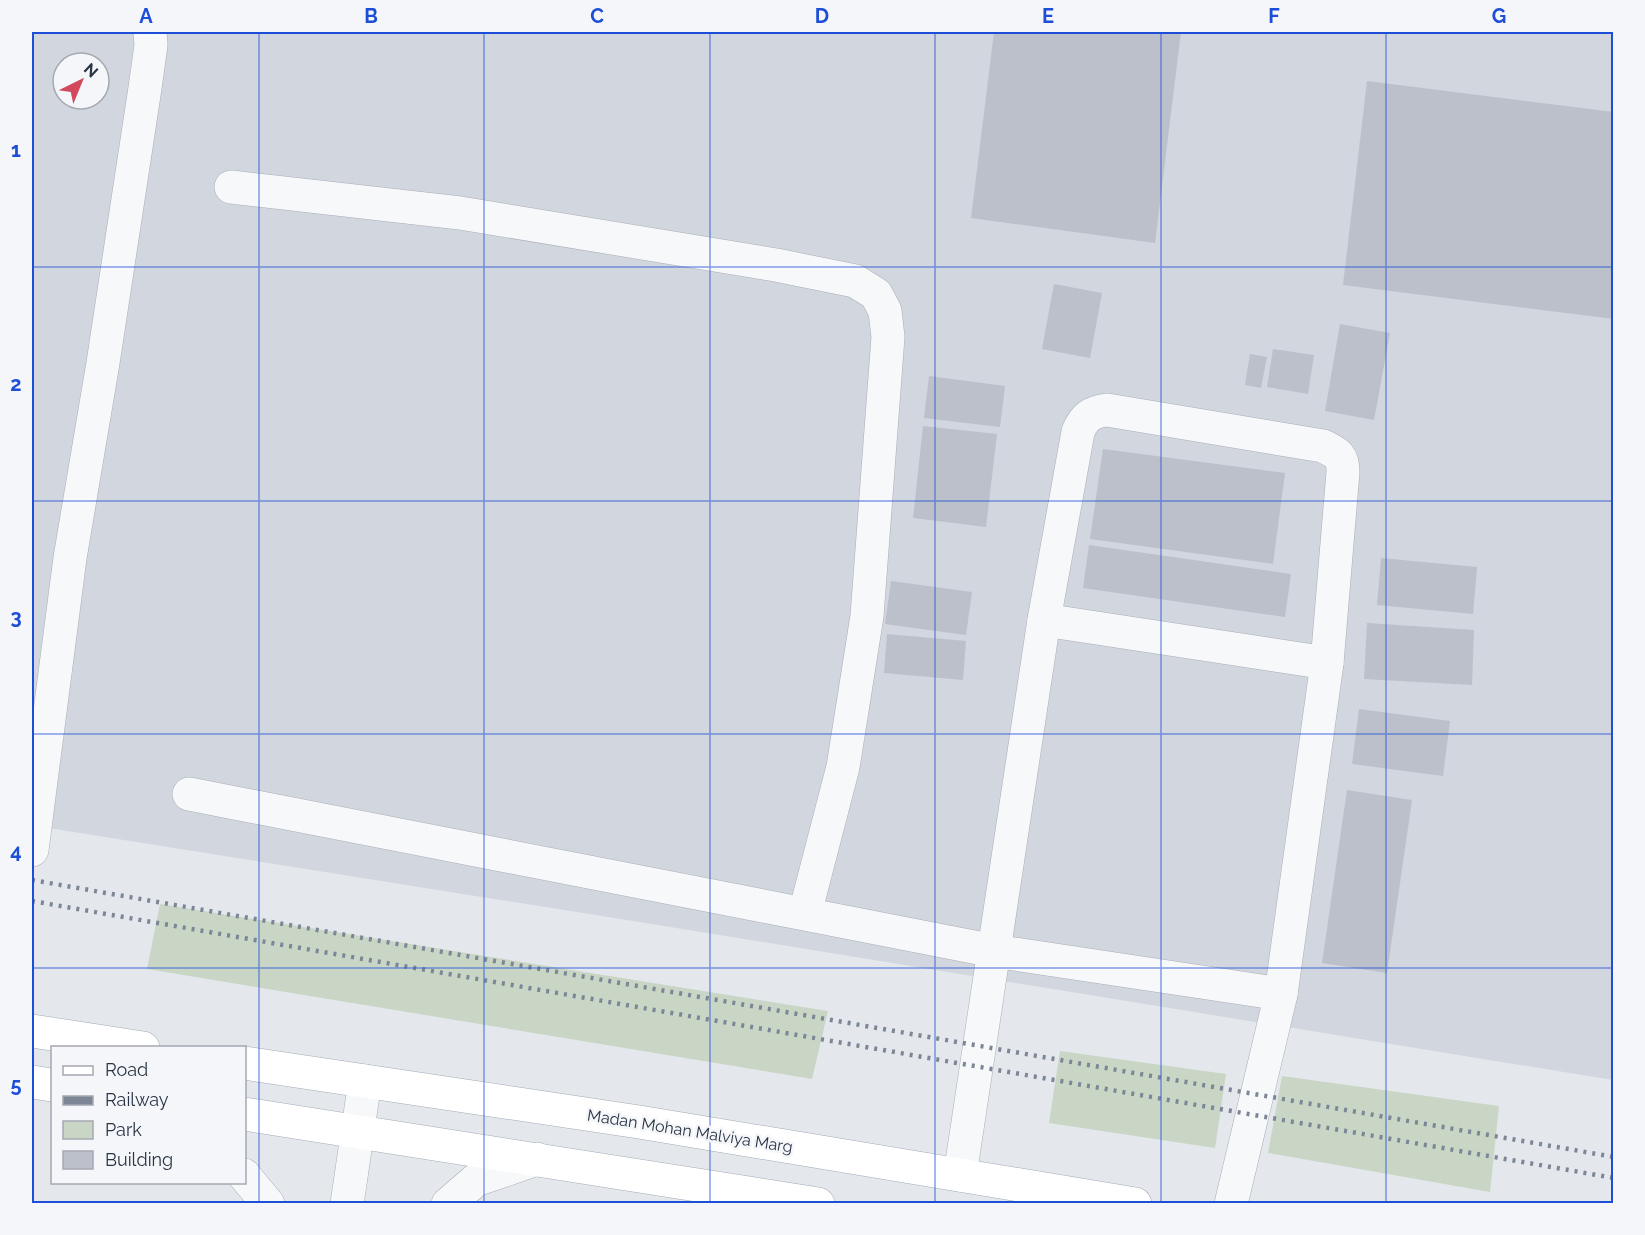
<svg xmlns="http://www.w3.org/2000/svg" width="1645" height="1235" viewBox="0 0 1645 1235" font-family="Raleway,sans-serif">
<style>
.built{fill:#d2d6de;fill-rule:evenodd}
.green{fill:#c9d6c5}
.building{fill:#bbc0ca}
.lines{fill:none;stroke-linecap:round;stroke-linejoin:round}
.minor-casing{stroke:#a9aeb7;stroke-width:34}
.major-casing{stroke:#a3abb8;stroke-width:34}
.minor{stroke:#f7f8fa;stroke-width:33}
.major{stroke:#fff;stroke-width:33}
.rail{stroke:#7d8696;stroke-width:4.5;stroke-dasharray:3 6;stroke-linecap:butt}
.grid{fill:none;stroke:#1d4ed8;stroke-width:1.5;stroke-opacity:0.55}
.labels{text-anchor:middle;dominant-baseline:central;stroke-width:5;stroke-linejoin:round;paint-order:stroke}
.street-label{font-size:16px;fill:#2b3445;stroke:#f4f6f9}
.neatline{fill:none;stroke:#1d4ed8;stroke-width:2}
.grid-label{font-size:20px;text-anchor:middle;font-weight:bold;fill:#1d4ed8}
</style>
<rect width="100%" height="100%" fill="#e4e7ec"/>
<path class="built" d="M32 32H1613V1080L652 924 36 826 32 822ZM63 63H99V99H63Z"/>
<g class="green">
<polygon points="160,904 828,1011 812,1079 147,969"/>
<polygon points="1060,1051 1226,1074 1215,1148 1049,1123"/>
<polygon points="1282,1076 1499,1106 1490,1192 1268,1153"/>
</g>
<g class="building">
<polygon points="994,32 1181,32 1155,243 971,218"/>
<polygon points="1367,81 1614,112 1614,319 1343,285"/>
<polygon points="1054,284 1102,293 1090,358 1042,349"/>
<polygon points="1340,324 1390,333 1374,420 1325,411"/>
<polygon points="1273,349 1314,355 1308,394 1267,387"/>
<polygon points="1250,354 1267,357 1261,388 1245,385"/>
<polygon points="929,376 1005,386 1000,427 924,418"/>
<polygon points="923,426 997,434 986,527 913,518"/>
<polygon points="1103,449 1285,473 1273,564 1090,539"/>
<polygon points="1089,545 1291,574 1285,617 1083,588"/>
<polygon points="1381,558 1477,567 1473,614 1377,605"/>
<polygon points="891,581 972,592 966,635 885,624"/>
<polygon points="1367,623 1474,630 1472,685 1364,679"/>
<polygon points="887,634 966,641 963,680 884,673"/>
<polygon points="1359,709 1450,721 1443,776 1352,764"/>
<polygon points="1347,790 1412,800 1387,973 1322,963"/>
</g>
<g class="lines">
<defs>
<g id="minor">
<polyline points="231,187 460,213 776,265 855,281 876,294 885,311 888,337 867,616 843,767 805,913"/>
<path d="M1044 620 1078 432C1084 417 1091 412 1107 410L1323 446C1337 453 1343 455 1343 472L1327 663"/>
<polyline points="189,794 994,951 1281,994"/>
<polyline points="32,850 70,558 103,363 145,88 151,45 150,32"/>
<polyline points="244,1175 268,1204"/>
<polyline points="960,1175 1044,620 1327,663 1281,994 1231,1204"/>
<polyline points="347,1204 365,1081"/>
<polyline points="448,1204 476,1180 537,1159"/>
</g>
<g id="major">
<polyline points="32,1031 143,1048"/>
<polyline points="244,1063 639,1122 1135,1204"/>
<polyline points="32,1082 52,1085"/>
<polyline points="244,1114 818,1204"/>
</g>
</defs>
<use href="#minor" class="minor-casing"/>
<use href="#major" class="major-casing"/>
<use href="#minor" class="minor"/>
<use href="#major" class="major"/>
<g class="rail">
<polyline points="32,880 1614,1157"/>
<polyline points="32,901 1614,1178"/>
</g>
</g>
<path class="grid" d="M259 32V1204M484 32V1204M710 32V1204M935 32V1204M1161 32V1204M1386 32V1204M32 267H1614M32 501H1614M32 734H1614M32 968H1614"/>
<g class="labels">
<g class="street-label">
<text transform="translate(690 1131) rotate(9)">Madan Mohan Malviya Marg</text>
</g>
</g>
<rect width="1645" height="1235" fill="none" stroke="#f4f6f9" stroke-width="66"/>
<rect x="51" y="1046" width="195" height="138" fill="#f4f6f9" stroke="#a4a8b1" stroke-width="1.5"/>
<rect x="63" y="1066" width="30" height="9" fill="#ffffff" stroke="#a4a8b1" stroke-width="1.5"/>
<text x="105" y="1076" font-size="18" fill="#2b3445">Road</text>
<rect x="63" y="1096" width="30" height="9" fill="#7d8696" stroke="#a4a8b1" stroke-width="1.5"/>
<text x="105" y="1106" font-size="18" fill="#2b3445">Railway</text>
<rect x="63" y="1121" width="30" height="18" fill="#c9d6c5" stroke="#a4a8b1" stroke-width="1.5"/>
<text x="105" y="1136" font-size="18" fill="#2b3445">Park</text>
<rect x="63" y="1151" width="30" height="18" fill="#bbc0ca" stroke="#a4a8b1" stroke-width="1.5"/>
<text x="105" y="1166" font-size="18" fill="#2b3445">Building</text>
<g transform="translate(81 81) rotate(43)"><circle r="28" fill="#f4f6f9" stroke="#a4a8b1" stroke-width="1.5"/>
<path d="M0-4.5L10 22L0 15L-10 22Z" fill="#d1495b"/>
<text y="-9" font-size="16" font-weight="bold" text-anchor="middle" fill="#2b3445">N</text>
</g>
<rect x="33" y="33" width="1579" height="1169" class="neatline"/>
<g class="grid-label">
<text x="146" y="23">A</text>
<text x="371" y="23">B</text>
<text x="597" y="23">C</text>
<text x="822" y="23">D</text>
<text x="1048" y="23">E</text>
<text x="1274" y="23">F</text>
<text x="1499" y="23">G</text>
<text x="16" y="157">1</text>
<text x="16" y="391">2</text>
<text x="16" y="624">3</text>
<text x="16" y="858">4</text>
<text x="16" y="1092">5</text>
</g>
</svg>
